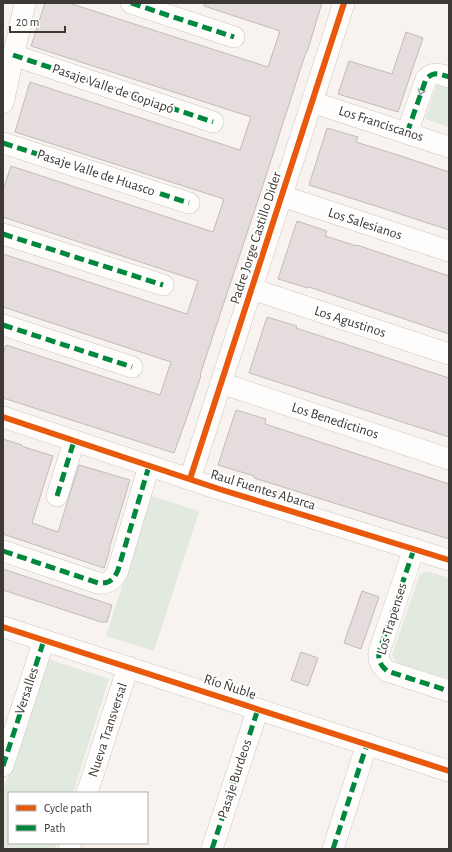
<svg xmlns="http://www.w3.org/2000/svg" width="452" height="852" viewBox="0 0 452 852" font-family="'Alegreya Sans',sans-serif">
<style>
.green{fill:#e2eae0}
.building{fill:#e5dcdd;stroke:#c1bcbb}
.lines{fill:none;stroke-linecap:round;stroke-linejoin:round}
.minor-casing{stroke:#cac6c2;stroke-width:22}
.minor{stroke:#fefdfc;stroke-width:21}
.quiet{stroke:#00873e;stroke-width:5;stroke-dasharray:10 5;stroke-linecap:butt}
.cycleway-casing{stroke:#fff;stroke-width:8}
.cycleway{stroke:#e8590c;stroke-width:6}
.oneway{stroke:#9d9a98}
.labels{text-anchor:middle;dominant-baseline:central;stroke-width:4;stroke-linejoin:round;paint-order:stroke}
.street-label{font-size:14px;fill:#3c3834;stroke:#fff}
</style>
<rect width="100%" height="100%" fill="#f8f3ee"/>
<g class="green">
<polygon points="439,79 449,83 449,127 425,119"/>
<polygon points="151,496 199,511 154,651 106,636"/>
<polygon points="427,571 449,578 449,679 396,663 392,655 420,574"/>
<polygon points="47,659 109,679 73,793 9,793 9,843 57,843 55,849 3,849 3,791"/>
</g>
<g class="building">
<polygon points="45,3 69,3 268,67 280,31 204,6 204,3 322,3 307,52 306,52 263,185 200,375 201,376 188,414 174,453 3,398 3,354 6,345 160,395 171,362 3,307 3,254 187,314 198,281 3,217 3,190 11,166 213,232 224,199 15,132 30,82 240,150 251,117 31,46"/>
<polygon points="406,32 423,38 398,112 338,94 349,61 392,74"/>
<polygon points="327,128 358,137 356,142 398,155 449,172 449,230 382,208 309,185"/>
<polygon points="297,221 327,231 325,236 357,246 357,245 449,276 449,334 309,287 308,288 278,279"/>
<polygon points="267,317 297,326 296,328 449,378 449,437 249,373"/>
<polygon points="236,410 266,419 265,424 449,484 449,539 254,478 254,476 218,465"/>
<polygon points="3,439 22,445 21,446 53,456 32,523 58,532 79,465 130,480 109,549 110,549 104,568 3,534"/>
<polygon points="3,569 112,605 107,622 101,622 3,590"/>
<polygon points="362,591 379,597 361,649 344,643"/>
<polygon points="301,652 318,658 308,686 291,680"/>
</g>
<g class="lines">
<defs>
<g id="minor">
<polyline points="131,3 234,37"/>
<polyline points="13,55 213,122"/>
<polyline points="312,102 449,147"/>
<polyline points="3,103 25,3"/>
<path d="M407 133 426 79C434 71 439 74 449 77"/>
<polyline points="3,143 189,203"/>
<polyline points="282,196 449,251"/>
<polyline points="3,234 163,285"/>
<polyline points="252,289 449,354"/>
<polyline points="3,325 132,367"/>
<polyline points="221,383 449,459"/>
<polyline points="3,417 219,489 449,560"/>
<polyline points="190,479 344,3"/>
<polyline points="57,496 74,441"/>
<path d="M414 549 379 652C378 660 380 665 387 671L449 691"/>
<path d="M3 551 98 583C109 584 114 580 118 570L149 466"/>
<polyline points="3,627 449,771"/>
<polyline points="3,766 44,640"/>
<polyline points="87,793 128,667"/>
<polyline points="69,849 71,843"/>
<polyline points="212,849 258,709"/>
<polyline points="333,849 367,744"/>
</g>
</defs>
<use href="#minor" class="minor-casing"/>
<use href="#minor" class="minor"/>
<g class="quiet">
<polyline points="131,3 234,37"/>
<polyline points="13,55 213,122"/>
<path d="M407 133 426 79C434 71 439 74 449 77"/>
<polyline points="3,143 189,203"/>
<polyline points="3,234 163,285"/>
<polyline points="3,325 132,367"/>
<polyline points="57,496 74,441"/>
<path d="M414 549 379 652C378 660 380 665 387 671L449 691"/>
<path d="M3 551 98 583C109 584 114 580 118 570L149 466"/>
<polyline points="3,766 44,640"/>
<polyline points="212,849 258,709"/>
<polyline points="333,849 367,744"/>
</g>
<defs>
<g id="cycleway">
<polyline points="3,417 219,489 449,560"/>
<polyline points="190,479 344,3"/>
<polyline points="3,627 449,771"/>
</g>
</defs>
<use href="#cycleway" class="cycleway-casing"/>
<use href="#cycleway" class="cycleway"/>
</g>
<defs><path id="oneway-chevron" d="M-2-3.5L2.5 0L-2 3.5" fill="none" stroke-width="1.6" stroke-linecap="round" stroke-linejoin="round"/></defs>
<use class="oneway" href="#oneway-chevron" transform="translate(421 92) rotate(109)"/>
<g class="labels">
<g class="street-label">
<text transform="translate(113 89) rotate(19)">Pasaje Valle de Copiapó</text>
<text transform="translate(381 124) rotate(18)">Los Franciscanos</text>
<text transform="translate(96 173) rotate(18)">Pasaje Valle de Huasco</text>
<text transform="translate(365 224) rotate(18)">Los Salesianos</text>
<text transform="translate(256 238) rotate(-72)">Padre Jorge Castillo Dider</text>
<text transform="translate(350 322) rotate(18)">Los Agustinos</text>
<text transform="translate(335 421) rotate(18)">Los Benedictinos</text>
<text transform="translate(263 490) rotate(17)">Raul Fuentes Abarca</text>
<text transform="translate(392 619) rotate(-73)">Los Trapenses</text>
<text transform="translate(230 687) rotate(18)">Río Ñuble</text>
<text transform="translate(27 691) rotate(-72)">Versalles</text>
<text transform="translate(108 730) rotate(-72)">Nueva Transversal</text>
<text transform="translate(235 779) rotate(-72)">Pasaje Burdeos</text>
</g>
</g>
<rect width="452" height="852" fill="none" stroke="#3c3834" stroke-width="8"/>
<rect x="8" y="792" width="140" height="52" fill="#ffffff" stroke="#b1afae"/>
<rect x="16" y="805" width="20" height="6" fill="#e8590c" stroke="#b1afae"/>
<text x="44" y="812" font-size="12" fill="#3c3834">Cycle path</text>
<rect x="16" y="825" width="20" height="6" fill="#00873e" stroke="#b1afae"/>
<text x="44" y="832" font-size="12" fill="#3c3834">Path</text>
<path d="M10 26v6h55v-6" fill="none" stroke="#3c3834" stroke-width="2"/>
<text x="16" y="26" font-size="12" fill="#3c3834" stroke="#ffffff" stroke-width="3" paint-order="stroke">20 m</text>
</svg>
